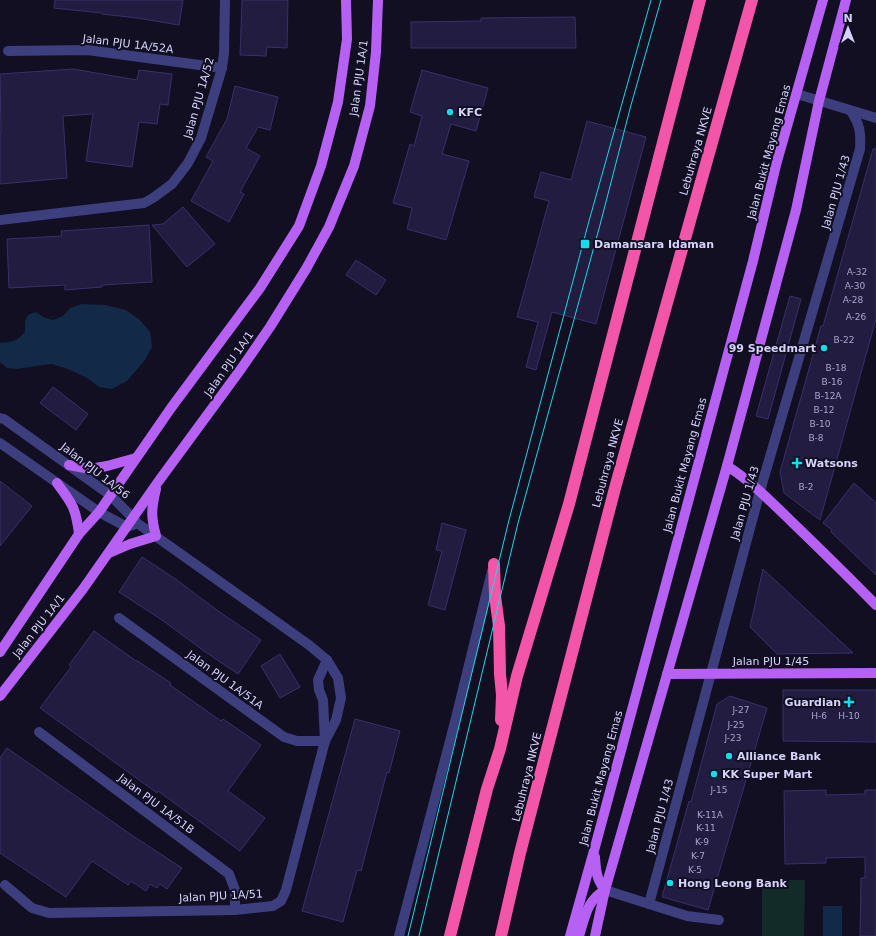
<svg xmlns="http://www.w3.org/2000/svg" width="876" height="936" viewBox="0 0 876 936" font-family="'DejaVu Sans',sans-serif">
<style>
.green{fill:#122b29}
.water{fill:#122947}
.building{fill:#221c41;stroke:#39306b}
.lines{fill:none;stroke-linecap:round;stroke-linejoin:round}
.minor{stroke:#3d3e7d;stroke-width:10}
.major{stroke:#b761f4;stroke-width:10}
.highway{stroke:#f356a8;stroke-width:12}
.tram{stroke:#10deea;stroke-width:1}
.poi-dot{fill:#10deea;stroke:#110f21;stroke-width:1.5}
.labels{text-anchor:middle;dominant-baseline:central;stroke-width:4;stroke-linejoin:round;paint-order:stroke}
.number-label{font-size:9px;fill:#a8a4cd}
.street-label{font-size:11px;fill:#d5d2fc;stroke:#110f21}
.poi-label{font-size:11px;font-weight:bold;fill:#d5d2fc;stroke:#110f21;text-anchor:start}
</style>
<rect width="100%" height="100%" fill="#110f21"/>
<polygon class="green" points="762,880 805,880 804,936 762,936"/>
<g class="water">
<path d="M82 304 105 305 126 310 140 320 150 332 152 347 145 360 127 381 112 389 99 387 87 378 68 369 51 364 17 369 7 368 0 362V343C12 342 17 341 25 332V321L28 315 36 312 43 317 53 320 63 316 70 308Z"/>
<rect x="823" y="906" width="19" height="30"/>
</g>
<g class="building">
<polygon points="55,0 183,0 179,25 137,18 102,14 102,13 54,8"/>
<polygon points="242,0 288,0 287,48 267,47 266,56 240,55"/>
<polygon points="575,17 576,48 411,48 411,22 481,21 481,18"/>
<polygon points="73,69 137,80 139,70 172,74 168,105 160,104 157,124 139,122 132,167 86,161 93,114 63,116 67,178 0,184 0,132 1,132 0,74"/>
<polygon points="422,70 488,88 476,131 451,124 442,154 469,161 446,240 407,229 412,208 393,203 410,144 414,146 422,116 410,112"/>
<polygon points="235,86 278,97 270,130 258,127 246,148 260,156 240,192 244,194 229,222 191,201 213,161 206,157 227,119"/>
<polygon points="587,121 646,137 596,324 552,312 536,370 526,367 538,322 517,317 549,201 534,197 541,172 571,180"/>
<polygon points="873,149 876,149 876,319 820,520 784,493 780,472 821,326 823,326"/>
<polygon points="183,207 215,244 187,267 152,225 163,224"/>
<polygon points="149,225 152,282 102,285 102,287 65,290 65,285 9,288 7,239 62,236 61,231"/>
<polygon points="356,260 386,280 376,295 346,275"/>
<polygon points="790,296 801,299 768,419 756,416"/>
<polygon points="53,387 88,414 76,430 40,403"/>
<polygon points="0,481 32,506 0,546"/>
<polygon points="854,483 876,503 876,575 831,532 832,530 823,523"/>
<polygon points="442,523 466,530 445,610 428,605 442,551 436,550"/>
<polygon points="142,557 174,578 218,611 261,640 238,674 204,651 162,620 119,592"/>
<polygon points="763,569 853,653 777,654 750,627"/>
<polygon points="94,631 136,661 136,660 171,683 170,685 221,721 223,719 261,745 228,791 265,818 240,851 158,791 157,793 40,708 71,667 69,665"/>
<polygon points="280,654 300,687 280,698 261,666"/>
<polygon points="783,690 876,690 876,742 783,741"/>
<polygon points="730,696 767,708 708,910 662,897 689,801 691,802 717,704"/>
<polygon points="355,719 400,731 389,773 387,772 361,871 357,870 343,922 302,911"/>
<polygon points="7,748 133,836 182,868 167,889 160,884 157,888 150,884 146,891 131,881 128,885 92,861 66,897 0,853 0,758"/>
<polygon points="826,790 826,795 865,794 865,790 876,790 876,936 860,936 861,878 865,878 865,857 826,858 826,863 785,864 784,791"/>
</g>
<g class="lines">
<g class="minor">
<polyline points="8,51 87,50 222,68"/>
<polyline points="797,94 876,118"/>
<polyline points="0,220 144,203 153,198 172,184 188,163 201,138 222,68 224,53 225,0"/>
<polyline points="0,418 4,419 110,495 133,518 137,523 309,645 327,660 338,678 341,698 336,720 325,741 286,890 281,901 273,906 235,910 49,913 32,908 5,885"/>
<polyline points="0,443 99,512 127,527 133,525"/>
<polyline points="119,618 284,737 297,741 325,741"/>
<polyline points="39,732 229,874 235,890 235,910"/>
<polyline points="325,741 323,700 319,690 318,680 327,660"/>
<polyline points="605,890 687,916 719,920"/>
<path d="M649 904 760 491 860 149C861 132 860 125 851 111"/>
<polyline points="399,936 456,718 492,571"/>
</g>
<g class="major">
<polyline points="69,465 90,469 107,466 136,458"/>
<path d="M727 466C751 481 770 501 790 520 819 548 848 576 876 605"/>
<path d="M57 483C72 503 76 508 79 534"/>
<path d="M109 553 130 544 156 536C151 517 151 509 156 489"/>
<polyline points="0,652 79,534 99,512 171,408 260,288 299,226 321,166 338,102 347,39 346,0"/>
<polyline points="667,674 876,673"/>
<polyline points="0,696 83,589 158,482 241,369 270,327 306,269 329,227 354,166 370,106 376,52 378,0"/>
<path d="M595 857C596 871 596 878 605 890"/>
<polyline points="570,936 595,847 753,261 776,165 823,0"/>
<path d="M579 936C585 917 587 900 605 890"/>
<polyline points="595,936 605,890 727,466 796,210 819,101 846,0"/>
</g>
<g class="highway">
<polyline points="494,564 495,596 499,626 500,674 502,695 501,720"/>
<polyline points="450,936 487,789 500,749 517,676 569,504 700,0"/>
<polyline points="501,936 520,853 615,488 752,0"/>
</g>
<g class="tram">
<polyline points="408,936 509,520 589,221 651,0"/>
<polyline points="419,936 518,523 600,225 631,105 661,0"/>
</g>
</g>
<g class="poi-dot">
<circle cx="450" cy="112" r="4"/>
<rect x="580" y="239" width="10" height="10" rx="2"/>
<circle cx="824" cy="348" r="4"/>
<path d="M795 457h4v4h4v4h-4v4h-4v-4h-4v-4h4z"/>
<path d="M847 696h4v4h4v4h-4v4h-4v-4h-4v-4h4z"/>
<circle cx="729" cy="756" r="4"/>
<circle cx="714" cy="774" r="4"/>
<circle cx="670" cy="883" r="4"/>
</g>
<g class="labels">
<g class="number-label">
<text x="857" y="272">A-32</text>
<text x="855" y="286">A-30</text>
<text x="853" y="300">A-28</text>
<text x="856" y="317">A-26</text>
<text x="844" y="340">B-22</text>
<text x="836" y="368">B-18</text>
<text x="832" y="382">B-16</text>
<text x="828" y="396">B-12A</text>
<text x="824" y="410">B-12</text>
<text x="820" y="424">B-10</text>
<text x="816" y="438">B-8</text>
<text x="806" y="487">B-2</text>
<text x="741" y="710">J-27</text>
<text x="819" y="716">H-6</text>
<text x="849" y="716">H-10</text>
<text x="736" y="725">J-25</text>
<text x="733" y="738">J-23</text>
<text x="719" y="790">J-15</text>
<text x="710" y="815">K-11A</text>
<text x="706" y="828">K-11</text>
<text x="702" y="842">K-9</text>
<text x="698" y="856">K-7</text>
<text x="695" y="870">K-5</text>
</g>
<g class="street-label">
<text transform="translate(128 44) rotate(7)">Jalan PJU 1A/52A</text>
<text transform="translate(359 78) rotate(-82)">Jalan PJU 1A/1</text>
<text transform="translate(199 98) rotate(-74)">Jalan PJU 1A/52</text>
<text transform="translate(696 151) rotate(-74)">Lebuhraya NKVE</text>
<text transform="translate(769 152) rotate(-75)">Jalan Bukit Mayang Emas</text>
<text transform="translate(836 192) rotate(-74)">Jalan PJU 1/43</text>
<text transform="translate(229 364) rotate(-55)">Jalan PJU 1A/1</text>
<text transform="translate(608 463) rotate(-75)">Lebuhraya NKVE</text>
<text transform="translate(685 465) rotate(-75)">Jalan Bukit Mayang Emas</text>
<text transform="translate(95 471) rotate(38)">Jalan PJU 1A/56</text>
<text transform="translate(745 503) rotate(-74)">Jalan PJU 1/43</text>
<text transform="translate(39 626) rotate(-52)">Jalan PJU 1A/1</text>
<text x="771" y="661">Jalan PJU 1/45</text>
<text transform="translate(225 680) rotate(36)">Jalan PJU 1A/51A</text>
<text transform="translate(527 777) rotate(-76)">Lebuhraya NKVE</text>
<text transform="translate(601 778) rotate(-75)">Jalan Bukit Mayang Emas</text>
<text transform="translate(156 804) rotate(37)">Jalan PJU 1A/51B</text>
<text transform="translate(660 816) rotate(-75)">Jalan PJU 1/43</text>
<text transform="translate(221 896) rotate(-3)">Jalan PJU 1A/51</text>
</g>
<g class="poi-label">
<text x="458" y="112">KFC</text>
<text x="594" y="244">Damansara Idaman</text>
<text x="816" y="348" text-anchor="end">99 Speedmart</text>
<text x="805" y="463">Watsons</text>
<text x="841" y="702" text-anchor="end">Guardian</text>
<text x="737" y="756">Alliance Bank</text>
<text x="722" y="774">KK Super Mart</text>
<text x="678" y="883">Hong Leong Bank</text>
</g>
</g>
<g transform="translate(848 28)" stroke="#110f21" stroke-width="3" paint-order="stroke">
<path d="M0-3L7 15L0 10L-7 15Z" fill="#d5d2fc"/>
<text y="-6" font-size="11" font-weight="bold" text-anchor="middle" fill="#d5d2fc">N</text>
</g>
</svg>
